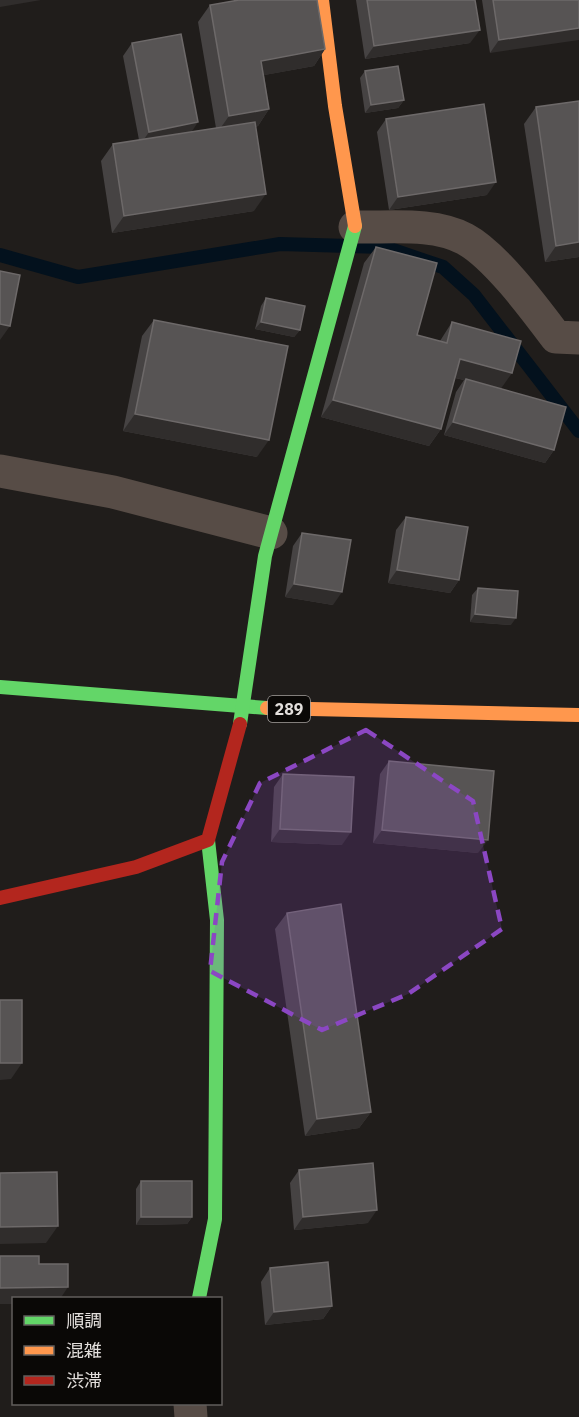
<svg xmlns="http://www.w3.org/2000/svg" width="579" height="1417" viewBox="0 0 579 1417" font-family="'IBM Plex Sans','Noto Sans JP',sans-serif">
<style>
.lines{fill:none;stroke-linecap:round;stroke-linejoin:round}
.stream{stroke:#03111d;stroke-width:14}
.street{stroke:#574c46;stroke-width:33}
.fast{stroke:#63d668;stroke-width:14}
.slow{stroke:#ff974d;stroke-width:14}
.jam{stroke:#b3261e;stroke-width:14}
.wall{fill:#464343}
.shaded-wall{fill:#302d2c}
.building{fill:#575454;stroke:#6d6969;stroke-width:1.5}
.marked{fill:#8b47c3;fill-opacity:0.2;stroke:#8b47c3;stroke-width:4.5;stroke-dasharray:12 8;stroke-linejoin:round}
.labels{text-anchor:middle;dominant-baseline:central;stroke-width:6;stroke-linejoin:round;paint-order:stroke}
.shield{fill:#0a0806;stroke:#a29e9c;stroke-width:1.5}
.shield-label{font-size:16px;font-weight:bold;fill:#e3dfdc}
</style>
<rect width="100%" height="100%" fill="#201d1b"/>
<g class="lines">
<polyline class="stream" points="0,255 78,277 280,244 384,247 443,267 474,295 579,431"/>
<g class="street">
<path d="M355 227C390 228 433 222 465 239 495 255 535 309 556 337L579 338"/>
<polyline points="0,471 113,492 271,533"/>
<polyline points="190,1404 191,1417"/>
</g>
<g class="fast">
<polyline points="0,687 267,708"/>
<polyline points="240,724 265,556 355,226"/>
<polyline points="199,1298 215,1219 217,920 208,840"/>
</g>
<g class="slow">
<polyline points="322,0 335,106 355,226"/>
<polyline points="267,708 579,715"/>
</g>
<polyline class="jam" points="0,898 136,867 208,840 240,724"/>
</g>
<g class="wall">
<polygon points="356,0 475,0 470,43 365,59"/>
<polygon points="482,0 579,0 490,53"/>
<polygon points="210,5 325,49 314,66 264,75 269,109 258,126 255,127 254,211 112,233 101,161 113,144 139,140 123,56 132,43 192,132 216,128 198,22"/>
<polygon points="365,71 404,100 398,108 365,113 360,78"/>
<polygon points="536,107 579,257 545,262 524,124"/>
<polygon points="386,119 487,195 389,210 377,132"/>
<polygon points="376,247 417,335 440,341 452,322 501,388 554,450 545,463 444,435 456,392 464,380 455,378 441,429 429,446 321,417 364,263"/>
<polygon points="266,298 300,330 294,337 255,329 261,306"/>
<polygon points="154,320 257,457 123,431 142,336"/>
<polygon points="406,517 459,580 450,593 388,583 396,530"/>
<polygon points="302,533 333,605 285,597 293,546"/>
<polygon points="478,588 511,625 470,622 472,595"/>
<polygon points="389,761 478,853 373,843 380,774"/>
<polygon points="283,774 342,845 271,842 274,787"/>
<polygon points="287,913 371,1112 359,1128 305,1136 275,929"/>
<polygon points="299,1170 368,1223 294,1230 290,1183"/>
<polygon points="141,1181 192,1217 187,1224 136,1225 136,1189"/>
<polygon points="270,1268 332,1306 323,1319 265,1325 261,1282"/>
</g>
<g class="shaded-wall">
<polygon points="0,0 41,0 0,7"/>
<polygon points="579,28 579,40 490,53 499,40"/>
<polygon points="480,30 470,43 365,59 374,46"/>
<polygon points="325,49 314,66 249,78 261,61"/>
<polygon points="404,100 398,108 365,113 371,105"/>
<polygon points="269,109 258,126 217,133 229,116"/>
<polygon points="198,122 189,136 140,145 149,132"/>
<polygon points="496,182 487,195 389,210 398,197"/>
<polygon points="266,194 254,211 112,233 124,216"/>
<polygon points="579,242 579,257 545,262 556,246"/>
<polygon points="261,322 300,330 294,337 255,329"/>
<polygon points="0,324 10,326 0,340"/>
<polygon points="460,359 512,373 500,390 466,379 464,380 448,376"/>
<polygon points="333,400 441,429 429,446 321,417"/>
<polygon points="135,414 269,440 257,457 123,431"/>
<polygon points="453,422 554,450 545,463 444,435"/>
<polygon points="397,570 459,580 450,593 388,583"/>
<polygon points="294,584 342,592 333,605 285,597"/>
<polygon points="475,614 516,618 511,625 470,622"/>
<polygon points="280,829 351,832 342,845 271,842"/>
<polygon points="382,830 488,840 478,853 373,843"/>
<polygon points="0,1063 22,1063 11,1079 0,1080"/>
<polygon points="371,1112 359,1128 305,1136 317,1119"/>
<polygon points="377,1210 368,1223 294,1230 303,1217"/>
<polygon points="141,1217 192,1217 187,1224 136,1225"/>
<polygon points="58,1226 46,1243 0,1244 0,1227"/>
<polygon points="68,1287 60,1299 14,1299 14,1304 0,1304 0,1288"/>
<polygon points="332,1306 323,1319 265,1325 274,1312"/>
</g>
<g class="building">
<polygon points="239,0 317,0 325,49 261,61 269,109 229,116 210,5"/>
<polygon points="367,0 475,0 480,30 374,46"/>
<polygon points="493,0 579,0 579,28 499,40"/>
<polygon points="181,34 198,122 149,132 132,43"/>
<polygon points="398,66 404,100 371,105 365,71"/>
<polygon points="579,101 579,242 556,246 536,107"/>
<polygon points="484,104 496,182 398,197 386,119"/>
<polygon points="255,122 266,194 124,216 113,144"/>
<polygon points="376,247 437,263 417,335 447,343 452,322 521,341 512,373 460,359 441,429 333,400"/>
<polygon points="0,271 20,275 10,326 0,324"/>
<polygon points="266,298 305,306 300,330 261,322"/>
<polygon points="154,320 288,346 269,440 135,414"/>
<polygon points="466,379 566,407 554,450 453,422"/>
<polygon points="406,517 468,527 459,580 397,570"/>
<polygon points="302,533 351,540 342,592 294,584"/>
<polygon points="478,588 518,591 516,618 475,614"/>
<polygon points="389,761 494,771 488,840 382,830"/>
<polygon points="283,774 354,777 351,832 280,829"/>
<polygon points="341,904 371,1112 317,1119 287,913"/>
<rect x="0" y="1000" width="22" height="63"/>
<polygon points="373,1163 377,1210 303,1217 299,1170"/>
<polygon points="57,1172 58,1226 0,1227 0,1173"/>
<rect x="141" y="1181" width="51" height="36"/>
<polygon points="0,1256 39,1256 39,1264 68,1264 68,1287 0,1288"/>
<polygon points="328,1262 332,1306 274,1312 270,1268"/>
</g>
<path class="marked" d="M366 730 473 801 502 929 408 994 322 1030 210 971 222 862 260 783Z"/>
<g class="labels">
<rect class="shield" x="268" y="696" width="42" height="26" rx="4.5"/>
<g class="shield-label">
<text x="289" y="709">289</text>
</g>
</g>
<rect x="12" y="1297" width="210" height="108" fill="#0a0806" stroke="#615e5c" stroke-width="1.5"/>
<rect x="24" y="1316" width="30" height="9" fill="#63d668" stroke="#615e5c" stroke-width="1.5"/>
<text x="66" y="1327" font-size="18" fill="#e3dfdc">順調</text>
<rect x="24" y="1346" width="30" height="9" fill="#ff974d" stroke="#615e5c" stroke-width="1.5"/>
<text x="66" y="1357" font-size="18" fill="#e3dfdc">混雑</text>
<rect x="24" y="1376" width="30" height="9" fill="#b3261e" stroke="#615e5c" stroke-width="1.5"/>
<text x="66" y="1387" font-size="18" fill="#e3dfdc">渋滞</text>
</svg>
